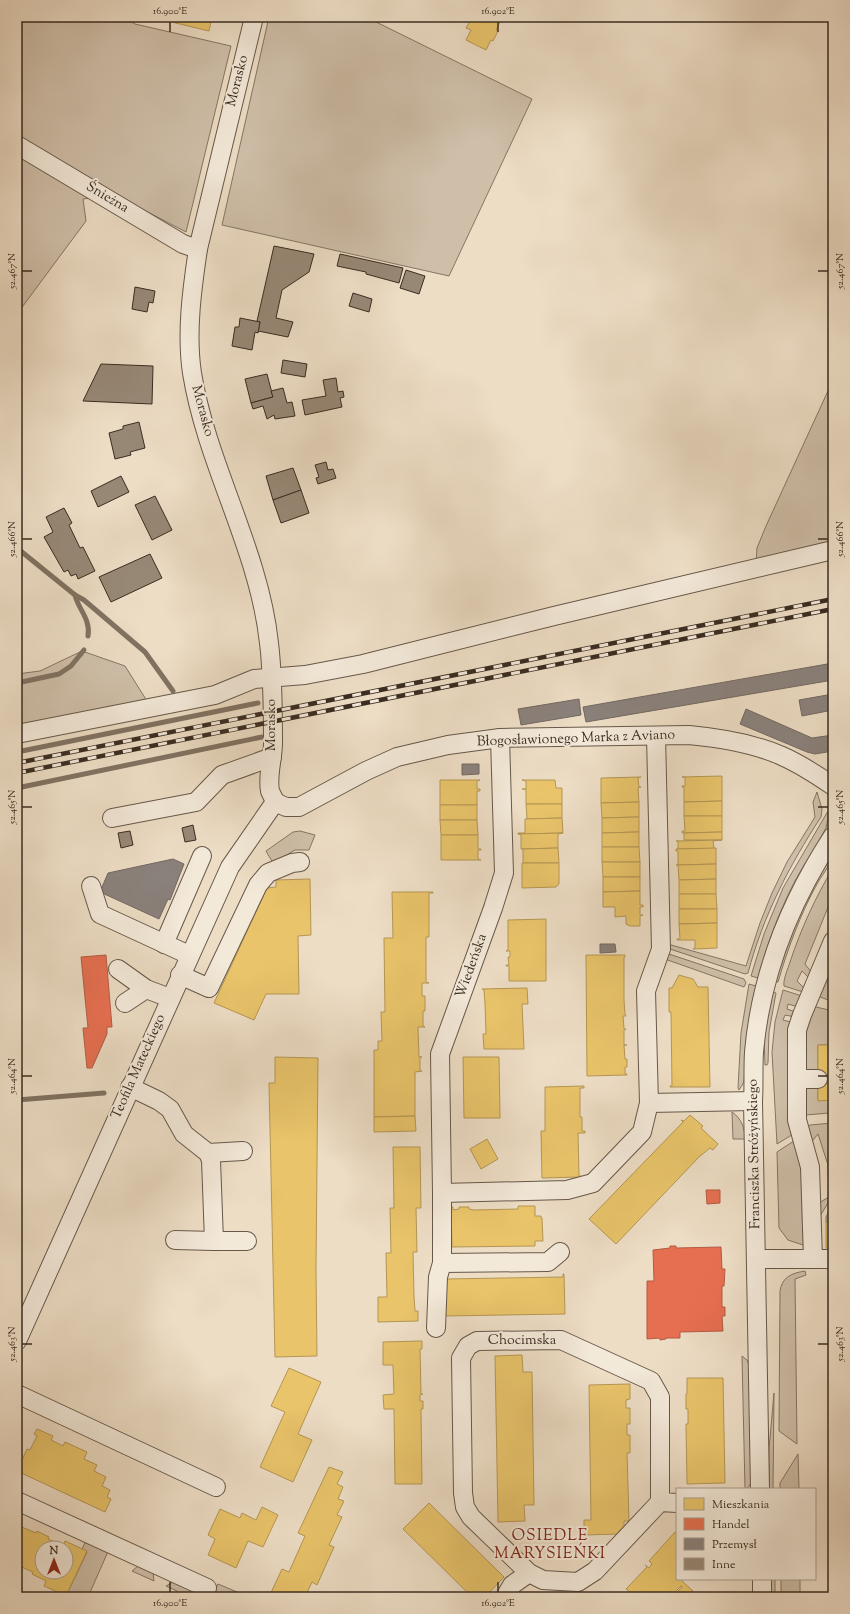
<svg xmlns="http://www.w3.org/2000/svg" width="850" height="1614" viewBox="0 0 850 1614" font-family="'Sorts Mill Goudy',serif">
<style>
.green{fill:#cfbfa9;stroke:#847665}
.homes{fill:#e9c46a;stroke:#b49654;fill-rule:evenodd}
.shops{fill:#e76f51;stroke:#b35b43}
.industry{fill:#8a817c;stroke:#726861}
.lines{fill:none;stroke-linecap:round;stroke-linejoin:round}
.stream{stroke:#817262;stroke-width:5}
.building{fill:#978876;stroke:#3a2c21}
.minor-casing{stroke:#67584a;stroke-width:20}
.minor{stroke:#f3e9d9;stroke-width:18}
.rail-casing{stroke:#3a2c21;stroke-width:4.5}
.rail{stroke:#f3e9d9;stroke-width:3;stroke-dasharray:9;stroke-linecap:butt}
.ticks{fill:none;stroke:#3a2c21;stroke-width:1.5}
.labels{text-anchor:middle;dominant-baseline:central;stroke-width:4;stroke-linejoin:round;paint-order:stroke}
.street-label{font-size:14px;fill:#3a2c21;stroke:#f3e9d9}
.quarter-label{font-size:16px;letter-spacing:1px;fill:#7a1f14;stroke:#f3e9d9}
.neatline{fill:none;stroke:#3a2c21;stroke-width:1.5}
.ticks-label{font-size:10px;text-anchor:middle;fill:#3a2c21}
</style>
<rect width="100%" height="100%" fill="#edddc5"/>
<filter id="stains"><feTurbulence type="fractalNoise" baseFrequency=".005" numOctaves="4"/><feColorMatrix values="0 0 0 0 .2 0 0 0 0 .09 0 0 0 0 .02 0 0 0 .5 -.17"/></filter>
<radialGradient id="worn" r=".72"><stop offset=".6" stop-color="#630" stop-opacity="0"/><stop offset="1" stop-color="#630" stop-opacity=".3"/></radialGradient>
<g class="green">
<polygon points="17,17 123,17 135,24 231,46 186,232 115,195 83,199 86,221 17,314"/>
<polygon points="269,17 366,17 532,99 449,276 222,225"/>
<polygon points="833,380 833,545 756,563 757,548 766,526"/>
<polygon points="82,651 125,666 147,701 17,727 17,674 40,671"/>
<path d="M817 792 822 809 821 817C789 866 763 916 748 973L745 974 664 947V943L746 966 760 923 772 893 787 862 815 817 813 802Z"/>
<path d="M828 811V818L826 828C817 846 805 862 795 881 779 912 767 944 758 978L751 976 764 934 783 888Z"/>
<polygon points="300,831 315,835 309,850 295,850 273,863 266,851 293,832"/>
<path d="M833 851C833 863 823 873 817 884 800 915 788 948 778 982L775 981 800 911Z"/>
<path d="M833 868V895L805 964 812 973 810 979 802 971 797 981 805 989 803 992 784 986C783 979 788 969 790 962 801 929 815 898 833 868Z"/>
<polygon points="663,952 744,979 746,983 744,987 662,958"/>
<polygon points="833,972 833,1002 818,996 824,973"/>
<polygon points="749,984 756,986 748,1032 744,1082 739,1090 738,1088 741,1033"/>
<polygon points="783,990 802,996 798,1007 788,1004 787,1009 796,1012 795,1017 785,1015 783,1020 794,1023 795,1133 777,1144 772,1052 775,1022"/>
<polygon points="772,991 776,993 769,1032 768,1063 767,1065 765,1065 764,1036"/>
<polygon points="812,1006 833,1011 833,1045 818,1045 818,1072 803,1072 802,1042"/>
<polygon points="818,1084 818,1100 833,1100 832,1109 829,1113 806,1115 804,1086"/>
<path d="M732 1112C741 1118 745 1128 745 1139H733Z"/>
<polygon points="833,1123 833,1195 820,1216 817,1204 829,1197 828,1165 818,1134 809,1145 807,1128 810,1125"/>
<polygon points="797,1139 803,1154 806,1246 788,1240 779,1228 777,1152"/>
<polygon points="831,1207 833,1208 833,1222 826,1222 826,1217"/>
<path d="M805 1271 806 1275 795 1279 797 1444 779 1431 780 1291C782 1277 792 1273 805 1271Z"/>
<polygon points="742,1356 747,1360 749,1365 751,1483 747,1489 745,1489"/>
<polygon points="774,1393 773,1489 769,1489 769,1449"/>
<polygon points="798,1454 799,1489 780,1489 780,1483"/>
<polygon points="87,1538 110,1547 88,1597 58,1597 60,1593 66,1596 87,1552 82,1549"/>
<polygon points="138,1566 153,1572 154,1581 132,1571"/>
<rect x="771" y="1579" width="4" height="18"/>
<rect x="781" y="1579" width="19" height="18"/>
<polygon points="173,1582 195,1592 196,1597 190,1597 185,1595 184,1597 174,1597 177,1591 166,1586"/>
<polygon points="218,1584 249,1597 212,1597"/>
</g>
<g class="homes">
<polygon points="155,17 212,17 209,31 155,18"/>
<polygon points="472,17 476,19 478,17 495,17 501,20 496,30 498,31 493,41 491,40 486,50 466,40 471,30 466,28"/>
<polygon points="722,776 722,801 684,802 684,787 682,787 682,786 685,786 685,777 682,777"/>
<polygon points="641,777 638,778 639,787 641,787 638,788 639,802 601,803 601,778"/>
<polygon points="440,780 480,780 477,781 477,789 480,789 480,791 477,791 477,805 440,805"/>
<polygon points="522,780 555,780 556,788 562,788 562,804 526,804 526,789 522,789 526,789 526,781"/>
<polygon points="722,801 722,816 684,816 684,802"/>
<polygon points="639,802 639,817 602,818 601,803"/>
<polygon points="526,804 562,804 562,818 527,819"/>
<rect x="440" y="805" width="37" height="15"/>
<polygon points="684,816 722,816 722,832 682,833 682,831 685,831"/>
<polygon points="636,817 639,817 639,832 602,833 602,818"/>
<polygon points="562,818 563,833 518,834 518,833 525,833 525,819"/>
<polygon points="440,820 477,820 478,835 441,835"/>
<polygon points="636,832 639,832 639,847 602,847 602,833"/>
<polygon points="722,832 722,840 684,840 684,833"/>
<polygon points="563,833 558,834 558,848 521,849 521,834 518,834"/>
<polygon points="441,835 478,835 478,849 481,849 481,850 478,850 478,859 481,860 441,860"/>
<polygon points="722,840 713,841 714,849 678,849 678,841 676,841"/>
<polygon points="602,847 639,847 640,862 602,862"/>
<polygon points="558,848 559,863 523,863 523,849"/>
<polygon points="716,848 716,864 676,865 678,865 678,851 676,851 676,849"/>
<polygon points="602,862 640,862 640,877 603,877"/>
<polygon points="522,863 559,863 559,884 556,887 522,888"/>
<polygon points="716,864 716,879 679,880 678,865"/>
<polygon points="603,877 640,877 640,891 603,892"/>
<polygon points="310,879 311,935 298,936 299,994 266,994 254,1020 214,1003 267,888 276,887 276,880"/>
<polygon points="716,879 716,894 679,894 679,880"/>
<polygon points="640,891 640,905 643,905 643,907 640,907 640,915 643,915 640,916 640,926 630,926 626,924 626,916 615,917 615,907 603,907 603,892"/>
<polygon points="392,892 433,892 433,893 429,893 429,937 426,937 426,982 429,983 422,983 422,996 425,996 425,1011 423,1011 423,1026 425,1027 418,1027 419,1057 422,1057 420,1057 420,1071 422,1071 415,1072 415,1116 374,1117 374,1050 378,1050 378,1041 382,1041 381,1012 385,1012 384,938 393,938"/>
<polygon points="679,894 716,894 717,909 679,909"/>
<polygon points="679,909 717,909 717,923 679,924"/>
<polygon points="546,919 546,981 509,981 509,966 506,966 506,965 509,965 508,957 510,957 510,951 506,951 508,950 508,920"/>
<polygon points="717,923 717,948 693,949 695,948 695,940 677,940 677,939 680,939 679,924"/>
<polygon points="586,955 625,955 625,957 624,957 624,1000 625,1014 626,1016 623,1016 624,1029 626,1029 624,1030 624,1045 627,1045 624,1045 625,1059 627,1059 627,1067 625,1067 625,1074 627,1074 627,1075 587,1076"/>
<polygon points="679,975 693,979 698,987 708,987 710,1087 670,1087 670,1086 672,1086 671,1012 669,1012 669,988 672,988"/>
<polygon points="527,988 528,1004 522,1004 524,1049 484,1049 483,1034 486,1034 485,1004 484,990 482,989"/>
<polygon points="818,1045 833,1045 833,1100 818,1101"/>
<polygon points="275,1057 318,1058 316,1269 317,1356 275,1357 269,1083 275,1083"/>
<polygon points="463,1057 499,1057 500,1118 464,1118"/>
<polygon points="584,1086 584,1088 580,1088 580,1117 582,1117 582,1131 585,1131 585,1133 578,1133 579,1176 581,1176 581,1177 542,1178 541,1131 545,1131 545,1087"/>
<polygon points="690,1115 703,1126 701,1128 718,1144 713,1150 710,1148 699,1157 616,1244 589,1219 683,1122 681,1120 684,1121"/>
<polygon points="415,1116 416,1131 374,1132 374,1117"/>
<polygon points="487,1139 498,1159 481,1169 470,1149"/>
<polygon points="393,1147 420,1147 421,1208 416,1208 417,1252 413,1252 414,1296 415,1311 418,1311 418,1321 378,1322 378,1297 387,1297 386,1253 391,1253 390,1208 394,1208"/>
<polygon points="518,1206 535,1206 535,1216 541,1216 541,1218 542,1218 543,1241 535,1241 535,1246 452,1247 451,1207 453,1207 453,1210 459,1209 459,1207 469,1207 469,1209 474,1210 518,1209"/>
<rect x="826" y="1222" width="7" height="26"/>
<polygon points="563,1274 564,1274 565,1314 445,1316 446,1279 563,1277"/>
<polygon points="422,1341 422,1349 420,1349 421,1394 423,1394 420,1395 420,1401 423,1401 423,1409 421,1409 422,1484 395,1484 394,1409 384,1409 383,1395 394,1394 393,1365 383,1365 383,1342"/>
<polygon points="522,1355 523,1372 532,1372 534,1505 524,1505 525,1521 498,1522 495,1356"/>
<polygon points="289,1368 321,1382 298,1434 312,1440 293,1482 260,1467 285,1412 271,1406"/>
<polygon points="687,1378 723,1378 725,1483 687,1484 686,1424 688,1424 688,1409 686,1409 686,1394 687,1394"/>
<polygon points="630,1384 630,1399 626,1400 626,1408 630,1408 630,1424 627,1424 627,1435 630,1435 630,1453 627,1453 629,1521 624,1521 624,1528 619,1531 619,1534 584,1535 584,1520 591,1520 589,1385"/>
<polygon points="37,1429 53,1436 51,1440 63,1446 65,1442 87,1452 84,1459 97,1465 94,1471 106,1477 102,1486 110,1490 107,1497 111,1499 105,1512 17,1471 27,1449 30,1450 37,1436 34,1434"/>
<polygon points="329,1467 343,1472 337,1484 343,1487 338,1499 344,1501 337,1515 342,1517 329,1545 334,1547 317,1585 312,1582 305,1597 269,1597 282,1569 289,1572 305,1536 298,1533"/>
<polygon points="429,1503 504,1577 485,1597 472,1597 403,1529"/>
<polygon points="262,1507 278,1515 263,1547 248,1541 236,1568 208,1555 215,1539 208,1535 220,1509 240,1518 242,1513 256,1520"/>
<path d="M17 1525 36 1533 37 1531 49 1537 48 1539 63 1546 65 1541 87 1551 66 1596 44 1586 46 1581 32 1574 33 1572 17 1565ZM42 1548H66V1572H42Z"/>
<polygon points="675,1532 677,1533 677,1579 682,1579 681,1580 693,1591 687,1597 684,1597 678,1591 682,1587 681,1586 670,1597 625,1597 630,1592 626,1589 647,1567 645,1565 649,1568 652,1564 649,1561"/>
</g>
<g class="shops">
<polygon points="106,955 112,1027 107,1027 107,1034 92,1068 87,1068 83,1028 88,1028 81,957"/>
<polygon points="706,1190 720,1190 720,1203 707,1204"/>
<polygon points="670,1246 676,1246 676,1248 721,1247 722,1269 725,1269 724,1286 722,1286 722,1307 725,1307 725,1316 722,1316 723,1331 680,1332 680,1338 666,1338 666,1339 660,1340 660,1338 647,1339 647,1281 654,1281 653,1250 670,1248"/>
</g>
<g class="industry">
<polygon points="833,663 833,680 586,722 583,707"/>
<polygon points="833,694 833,710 802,716 799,700"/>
<polygon points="579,699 581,715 521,725 518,709"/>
<polygon points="746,709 812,738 833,735 833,751 815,754 807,752 740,724"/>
<polygon points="462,764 479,764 479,774 462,775"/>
<polygon points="173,859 184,864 170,900 168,899 159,919 100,892 108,873"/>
<polygon points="600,944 615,944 616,952 600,953"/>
</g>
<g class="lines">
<g class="stream">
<polyline points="17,548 75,595 84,600 145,652 173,691"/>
<path d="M75 595C78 609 91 619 88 636"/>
<polyline points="17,683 59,674 71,666 84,650"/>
<polyline points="17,752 258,703"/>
<polyline points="17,788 262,737"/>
<polyline points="17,1100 104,1093"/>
</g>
</g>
<g class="building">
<polygon points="274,246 314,254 309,272 282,290 276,318 293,322 288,337 258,331 260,322 257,321"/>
<polygon points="340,254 403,268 399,283 366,274 366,272 337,266"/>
<polygon points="406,270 425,276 419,294 400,288"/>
<polygon points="135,287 155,291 153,303 149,302 147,312 132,309"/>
<polygon points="353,293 372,299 369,312 349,306"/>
<polygon points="240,318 260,322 258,333 255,332 252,350 232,346 235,327 239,327"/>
<polygon points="283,360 307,364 305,377 281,373"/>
<polygon points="101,364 153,366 152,404 83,401"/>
<polygon points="267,374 273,397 251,403 245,379"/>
<polygon points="336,378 338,392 343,391 344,397 340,398 342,407 305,415 302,400 326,396 323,380"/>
<polygon points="283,388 287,403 292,402 295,416 275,419 274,415 267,419 263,406 253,409 251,403 273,397 271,391"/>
<polygon points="139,422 145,448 130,452 131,455 115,459 109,433 123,429 123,426"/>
<polygon points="326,462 328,470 333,469 336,478 318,484 316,478 319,477 315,465"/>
<polygon points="293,468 301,490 273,500 266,476"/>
<polygon points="121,476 129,492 98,507 91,491"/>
<polygon points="301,490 309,513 281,523 273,500"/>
<polygon points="155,496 172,530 152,540 135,505"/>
<polygon points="64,508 72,523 69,525 80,548 83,547 95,571 78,579 76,574 71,576 68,570 64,572 44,537 53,532 46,517"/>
<polygon points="150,554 162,578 111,602 99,577"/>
<polygon points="193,825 196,840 185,842 182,828"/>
<polygon points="130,831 133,845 121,848 118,833"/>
</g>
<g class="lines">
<defs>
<g id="minor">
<path d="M254 17 198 249C192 289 186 333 192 373 207 466 259 549 269 643 273 676 273 710 273 743 273 758 267 776 270 791 271 794 274 798 275 802"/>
<polyline points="17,145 183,244 198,249"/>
<polyline points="17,734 215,695 254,679 305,675 363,664 554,616 833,550"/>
<polyline points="500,738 504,873 493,908 440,1054 442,1193 567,1190 593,1183 642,1132 649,1103 646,991 661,949 656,736"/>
<path d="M275 802 286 807H299L366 771 397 757 448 745 500 738 689 735C721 738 753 743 782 756 800 764 817 775 833 786"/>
<polyline points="112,818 196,802 222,775 272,757"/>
<polyline points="91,886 100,914 189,955"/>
<polyline points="164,944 202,856"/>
<polyline points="118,969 146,989 170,998"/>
<polyline points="180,975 209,988 258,885 268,873 292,863 300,862"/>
<polyline points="125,1003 146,989"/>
<polyline points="797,1079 818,1079"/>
<polyline points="130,1087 159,1101 170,1109 184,1134 208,1153 211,1160 214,1241 175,1240"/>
<polyline points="649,1103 753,1101"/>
<polyline points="208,1153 243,1151"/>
<polyline points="442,1193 442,1263 548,1262 560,1252"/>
<polyline points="214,1241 247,1241"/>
<polyline points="756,1259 833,1259"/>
<polyline points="813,1259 810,1167 797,1120 797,1030 802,1015 833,941"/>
<polyline points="436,1328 438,1277 442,1263"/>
<polyline points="17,1341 230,867 275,802"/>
<polyline points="17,1394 216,1487"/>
<path d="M760 1489 753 1101C754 1085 753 1068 754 1052 761 972 790 902 833 836"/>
<polyline points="17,1501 207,1588 203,1597"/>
<polyline points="660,1502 660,1397 651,1381 561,1340 477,1341 468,1346 461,1358 463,1493 465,1507 471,1517 529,1573 543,1580 578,1582 595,1571 660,1502 677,1503"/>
<polyline points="762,1579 762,1597"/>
<polyline points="505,1597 512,1585 529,1573"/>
</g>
</defs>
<use href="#minor" class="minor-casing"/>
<use href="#minor" class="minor"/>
<defs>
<g id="rail">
<polyline points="17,763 833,599"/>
<polyline points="17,773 833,609"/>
</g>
</defs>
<use href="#rail" class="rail-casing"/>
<use href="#rail" class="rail"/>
</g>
<path class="ticks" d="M170 22V32M498 22V32M22 271H32M818 271H828M22 539H32M818 539H828M22 807H32M818 807H828M22 1076H32M818 1076H828M22 1344H32M818 1344H828M170 1582V1592M498 1582V1592"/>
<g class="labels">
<g class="street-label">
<text transform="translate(238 81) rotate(-76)">Morasko</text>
<text transform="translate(107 198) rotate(31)">Śnieżna</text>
<text transform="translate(202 411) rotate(75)">Morasko</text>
<text transform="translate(272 725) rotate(-90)">Morasko</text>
<text transform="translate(576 739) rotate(-2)">Błogosławionego Marka z Aviano</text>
<text transform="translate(472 966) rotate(-70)">Wiedeńska</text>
<text transform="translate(139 1067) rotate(-66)">Teofila Mateckiego</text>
<text transform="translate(755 1154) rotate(-91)">Franciszka Stróżyńskiego</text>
<text x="522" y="1341">Chocimska</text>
</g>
<g class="quarter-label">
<text x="550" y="1536">OSIEDLE<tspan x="550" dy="18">MARYSIEŃKI</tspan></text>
</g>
</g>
<rect width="850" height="1614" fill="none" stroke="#edddc5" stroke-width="44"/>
<rect x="676" y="1488" width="140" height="92" fill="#f3e9d9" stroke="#a99d8f"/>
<rect x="684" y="1498" width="20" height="12" fill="#e9c46a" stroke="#a99d8f"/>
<text x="712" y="1508" font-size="12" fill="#3a2c21">Mieszkania</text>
<rect x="684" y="1518" width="20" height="12" fill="#e76f51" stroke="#a99d8f"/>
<text x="712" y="1528" font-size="12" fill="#3a2c21">Handel</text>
<rect x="684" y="1538" width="20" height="12" fill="#8a817c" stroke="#a99d8f"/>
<text x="712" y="1548" font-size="12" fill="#3a2c21">Przemysł</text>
<rect x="684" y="1558" width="20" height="12" fill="#978876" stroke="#a99d8f"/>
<text x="712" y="1568" font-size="12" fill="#3a2c21">Inne</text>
<g transform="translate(54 1560)"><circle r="19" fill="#f3e9d9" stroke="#a99d8f"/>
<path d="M0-3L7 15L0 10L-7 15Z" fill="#8f2418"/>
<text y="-6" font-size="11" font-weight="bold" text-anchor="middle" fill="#3a2c21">N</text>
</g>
<rect x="22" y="22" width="806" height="1570" class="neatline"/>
<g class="ticks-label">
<text x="170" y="14">16.900°E</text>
<text x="498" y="14">16.902°E</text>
<text transform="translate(11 271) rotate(-90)" y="4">52.467°N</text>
<text transform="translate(839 271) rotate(-90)" y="4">52.467°N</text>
<text transform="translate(11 539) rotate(-90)" y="4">52.466°N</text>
<text transform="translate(839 539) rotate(-90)" y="4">52.466°N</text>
<text transform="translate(11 807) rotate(-90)" y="4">52.465°N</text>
<text transform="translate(839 807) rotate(-90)" y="4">52.465°N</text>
<text transform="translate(11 1076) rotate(-90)" y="4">52.464°N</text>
<text transform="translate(839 1076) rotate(-90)" y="4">52.464°N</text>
<text transform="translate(11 1344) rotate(-90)" y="4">52.463°N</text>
<text transform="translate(839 1344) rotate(-90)" y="4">52.463°N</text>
<text x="170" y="1606">16.900°E</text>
<text x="498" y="1606">16.902°E</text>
</g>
<rect width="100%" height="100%" filter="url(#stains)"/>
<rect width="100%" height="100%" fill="url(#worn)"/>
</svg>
